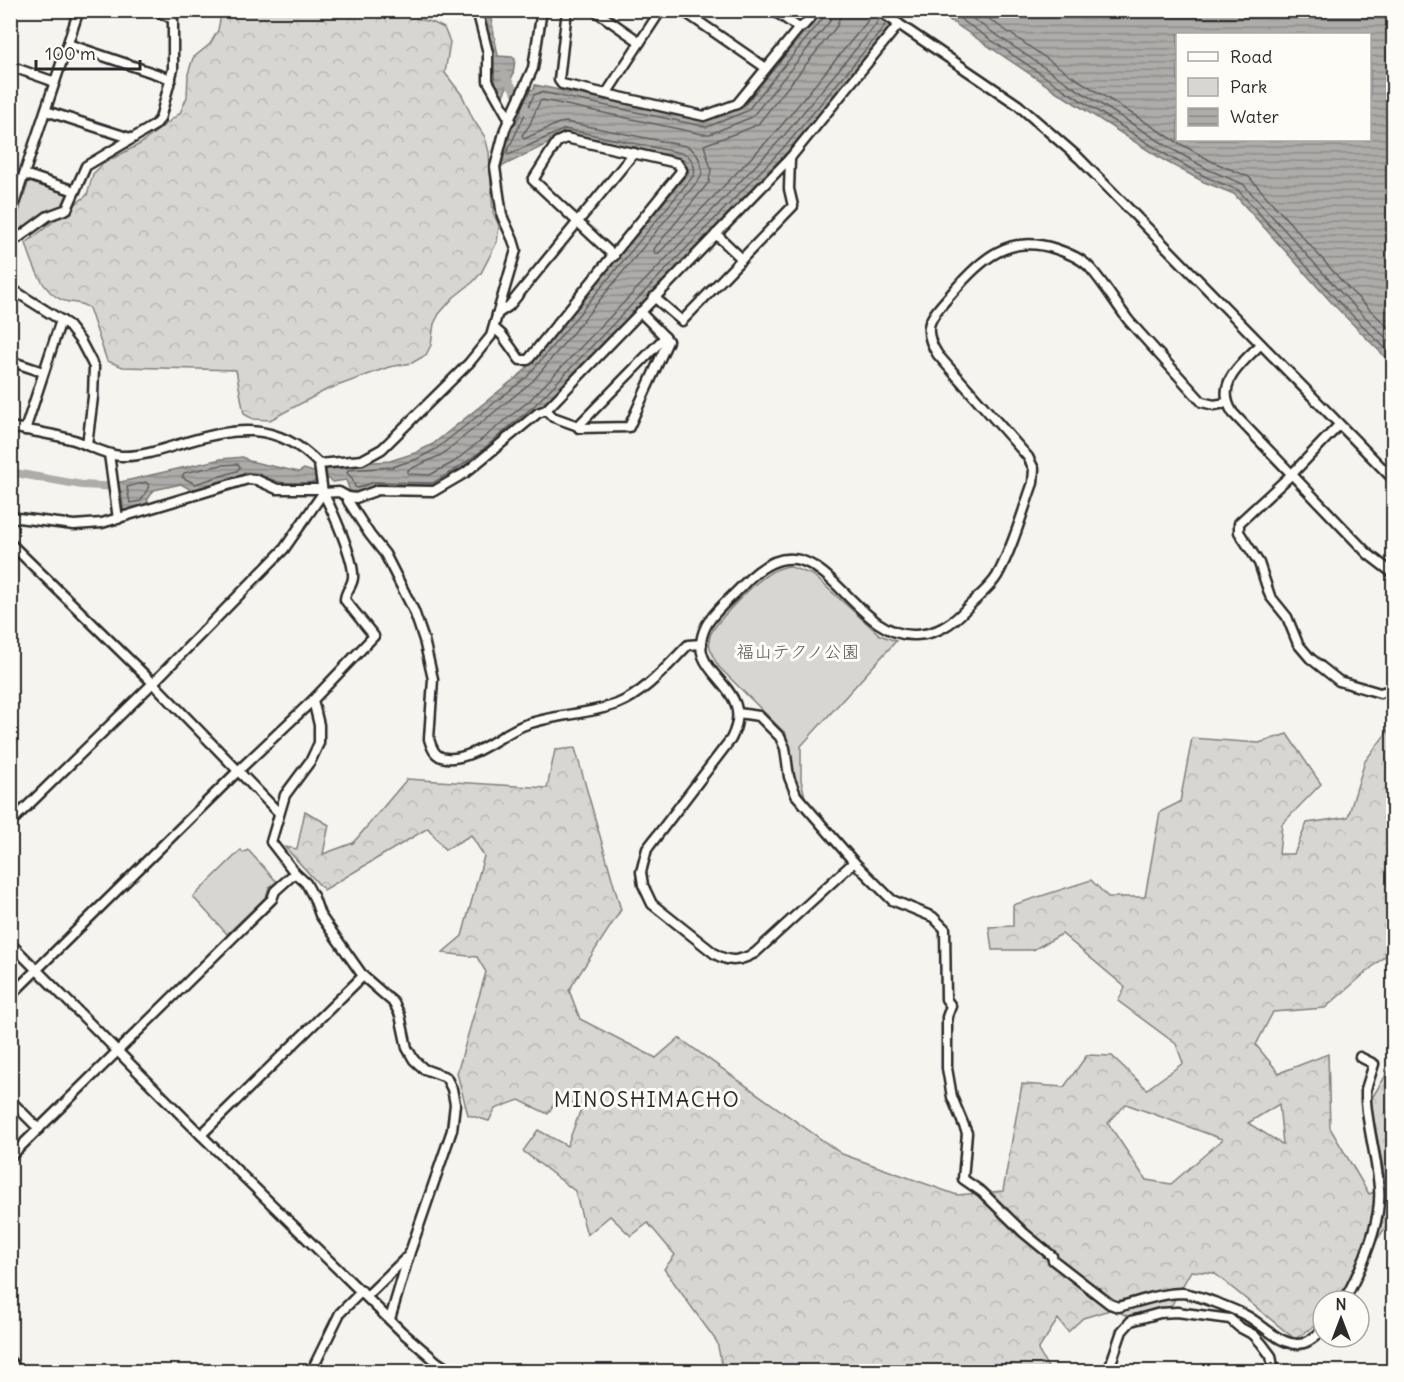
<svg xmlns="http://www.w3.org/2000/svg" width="1404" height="1382" viewBox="0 0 1404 1382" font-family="Delius,'Klee One',sans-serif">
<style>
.forest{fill:url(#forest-crowns);stroke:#81807e;stroke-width:1.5;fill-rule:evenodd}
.park{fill:#d7d6d2;stroke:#81807e;stroke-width:1.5}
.water{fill:url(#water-rules);stroke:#797877;stroke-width:1.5;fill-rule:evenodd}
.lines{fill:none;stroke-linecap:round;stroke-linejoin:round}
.shore{stroke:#5f5f5d;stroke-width:1.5}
.canal{stroke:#adaca9;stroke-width:8}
.minor-casing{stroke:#2b2b2b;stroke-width:13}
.minor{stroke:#fdfcf7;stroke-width:8}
.labels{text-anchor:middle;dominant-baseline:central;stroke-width:6;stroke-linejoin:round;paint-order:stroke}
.park-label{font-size:18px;fill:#565655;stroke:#fdfcf7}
.quarter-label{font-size:21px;letter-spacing:1.5px;fill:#2b2b2b;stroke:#fdfcf7}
</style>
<defs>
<pattern id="forest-crowns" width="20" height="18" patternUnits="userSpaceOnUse" patternTransform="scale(1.5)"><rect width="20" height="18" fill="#d7d6d2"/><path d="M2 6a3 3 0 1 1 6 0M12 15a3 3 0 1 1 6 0" fill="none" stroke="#b9b8b4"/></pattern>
<pattern id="water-rules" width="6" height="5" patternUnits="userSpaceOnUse" patternTransform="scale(1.5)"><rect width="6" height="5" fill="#adaca9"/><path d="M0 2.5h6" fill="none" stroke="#8d8c8a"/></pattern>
</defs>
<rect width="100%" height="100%" fill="#f5f4ef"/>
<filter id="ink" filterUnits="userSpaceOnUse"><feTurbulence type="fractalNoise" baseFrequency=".0167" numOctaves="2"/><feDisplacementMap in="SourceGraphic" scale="12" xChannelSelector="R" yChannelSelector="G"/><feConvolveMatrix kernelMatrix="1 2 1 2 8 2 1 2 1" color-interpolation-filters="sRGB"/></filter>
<g filter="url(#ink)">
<g class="forest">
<path d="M222 10 403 11 419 19 434 23 444 28 450 42 445 73 462 95 473 119 485 137 489 152 493 212 499 226 497 242 481 273 473 282 454 297 439 314 434 324 431 345 426 355 412 363 389 367 326 390 270 420 253 419 244 414 236 370 123 367 107 361 89 308C79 301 72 304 62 300 42 292 32 263 26 243L87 195 93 174 104 163 140 144 180 113 187 97 188 74 193 58 210 44 218 30Z"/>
<path d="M1393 697V949L1325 1008 1273 1012 1256 1045 1279 1073 1328 1054 1330 1128 1369 1194 1387 1187 1370 1101 1393 1064V1220L1387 1225 1336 1301H1323V1320L1295 1339 1214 1273 1191 1271 1170 1308 1129 1317 1113 1309 1083 1318 1068 1332 1058 1319 1038 1350 1050 1371H723L717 1342 664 1269 675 1255 648 1223 631 1236 610 1216 587 1235 575 1191 523 1151 538 1130 567 1146 582 1106 557 1098 548 1114 519 1100 495 1109 489 1121 468 1115 457 1073 486 972 477 957 442 953 462 936 484 856 471 835 445 850 428 828 324 890 285 847 297 849 305 811 329 825 323 854 353 843 407 779 547 788 555 750 575 748 621 910 569 990 580 1019 656 1058 679 1038 842 1154 957 1195 1003 1191 1022 1084 1064 1087 1087 1055 1112 1056 1147 1089 1183 1063 1176 1044 1118 1001 1125 987 1062 934 1033 950H992L989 927 1013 926V905L1091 880 1108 897H1145L1160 812 1180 802 1192 738 1259 743 1287 734 1321 784 1282 824 1279 854H1294L1307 823 1348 817 1365 761 1388 731 1390 699ZM1126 1104 1222 1139V1140L1171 1184 1146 1180 1108 1123ZM1279 1104 1283 1144H1282L1248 1123Z"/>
</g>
<g class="park">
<polygon points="29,180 69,193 65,205 45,214 11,237"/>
<path d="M788 566 813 575 880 635 896 641 801 746V780L805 797 794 781 786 734 719 667C713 658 707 647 710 636 713 624 755 582 767 575 773 570 780 568 788 566Z"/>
<polygon points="241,850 243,853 248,850 277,882 269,887 266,897 227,934 193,897"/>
</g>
<g class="water">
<polygon points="480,11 497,11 490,12 498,56 512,57 515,59 513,75 502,97 493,82 491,51"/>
<polygon points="821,11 904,11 792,147 539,410 485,456 434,489 356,495 351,494 346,480 333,482 327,478 326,468 330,465 390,461 415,453 433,444 523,372 689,172 684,160 565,135 499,168 500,152 509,130 517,121 530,90 534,89 535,85 705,121 743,107"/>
<path d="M936 11H1393V365L1332 303 1234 194 1204 182 1165 161 1060 94ZM1178 34H1370V140H1178Z"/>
<path d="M243 457 249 461 299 472 304 469 317 473V480C300 490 278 482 261 476L259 473 244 472 241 477 193 491 181 484 154 490 148 499 147 505 124 512 121 490H117L116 483 221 459Z"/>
</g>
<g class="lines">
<g class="shore">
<path d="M825 10 824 17 747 111 707 127 541 92 534 95 507 152 508 155 565 129 686 154C692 158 696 168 694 175L527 377 436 449 417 459 392 467 348 470 347 473 352 478 355 487 358 488 374 482 433 483 458 468 481 451 535 405 788 143 882 30 886 22"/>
<path d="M833 10 830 21 752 117 710 134H702L543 100 540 101 529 126 522 135 524 139 559 123 566 122 686 146C698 151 704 165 701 177L533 381 441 455 408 470V474L430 475 454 462 530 400 782 138 874 27 880 18"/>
<polyline points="842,10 837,26 758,124 750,128 704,145 711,169 709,182 654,249 655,254 659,253 776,132 866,23 873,12"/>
<polyline points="947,10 1063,89 1168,156 1206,177 1238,190 1336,299 1394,357"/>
<polyline points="960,10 1067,83 1172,149 1209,170 1243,184 1342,294 1394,346"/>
<polyline points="976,10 1072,76 1177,142 1213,162 1249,177 1348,288 1394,333"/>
<polygon points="238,464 240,467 237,471 195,484 182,477 184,473 222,465"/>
<polygon points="146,482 149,486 141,501 130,503 127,487"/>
</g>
<g class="canal">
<polyline points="504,74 528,112"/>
<polyline points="10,472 82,485 119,487"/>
</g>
<defs>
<g id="minor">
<polyline points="477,10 488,53 488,81 510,120"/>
<polyline points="567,10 559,80 562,84 704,116 737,104 799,28 804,25 817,10"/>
<polyline points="594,10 640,42"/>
<polyline points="682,10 766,68"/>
<polyline points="773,10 799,28"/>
<polyline points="878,10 1018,105 1079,158 1394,480"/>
<polyline points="68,44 171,79"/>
<polyline points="10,66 55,82"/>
<polyline points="606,94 661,10"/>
<polyline points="46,111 130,138"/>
<polyline points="24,174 75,191"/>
<polyline points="10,216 79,10"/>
<polyline points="716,234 742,259"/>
<polyline points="10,240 18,238 48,216 67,209 86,166 155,125 160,119 173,69 173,21 171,18 156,10"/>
<polyline points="10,288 67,324 81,342 91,361 94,367 93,397 87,445"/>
<polyline points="654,297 682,321 793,206 789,189 790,158"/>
<polyline points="497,314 509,306 634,153"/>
<polyline points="494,328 502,335 520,360 528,360 682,170 677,163 566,138 557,142 533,180 614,256"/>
<path d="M1260 345C1241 364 1214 384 1233 413L1368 554 1394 574"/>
<polyline points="10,361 43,372"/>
<path d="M1226 403 1214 405 1202 402C1178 375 1153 348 1129 321 1116 304 1105 285 1091 269 1083 259 1068 253 1056 249 1009 233 981 259 952 293 932 316 919 326 938 355L1028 457 1034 469 1033 483C1022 513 1013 547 997 576 990 588 976 598 966 609 952 624 937 634 916 635 846 639 820 502 742 586 731 598 714 611 706 626 681 677 760 683 731 739L647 849 641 872 643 885 652 904 715 954C730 963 740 961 755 953L854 862 892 900 933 917 945 929 946 999 951 1006 947 1017V1068L952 1097 967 1133 963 1179 982 1192 1024 1233 1052 1256 1053 1260 1110 1304 1118 1307C1138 1302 1161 1293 1182 1293 1196 1294 1234 1309 1247 1316 1264 1325 1283 1349 1304 1343 1311 1341 1318 1334 1323 1330"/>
<polyline points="546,410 553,417 578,426 665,337 640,312"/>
<polyline points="1339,425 1292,474 1239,523 1239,532 1259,563 1270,596 1287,617 1298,644 1310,658 1339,681 1380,693 1394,689"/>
<polyline points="578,426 579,428 629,427 668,341 665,337"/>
<path d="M10 427C32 431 53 434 74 440 89 445 105 455 121 456 141 457 161 450 180 444 233 427 277 420 319 464L323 493 284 549 153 683 10 823"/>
<polyline points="25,430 61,320"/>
<polyline points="109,454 118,519"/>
<polyline points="319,464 362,460 382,449 469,363 491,336 516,250 513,240 502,216 495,167 505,129 533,68 542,10"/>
<path d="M348 497V501L370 535 385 554 414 611 424 640 433 679 429 739C432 749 435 757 446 758 472 761 500 735 522 726 552 714 587 715 617 704 645 693 667 666 688 645L702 644"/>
<polyline points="10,517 74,525 102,523 248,479 257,480 277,489 322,489"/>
<polyline points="10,543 153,683 279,813"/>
<polyline points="738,713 759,716 780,737 785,748 789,777 796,795 854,862"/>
<polyline points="10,943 201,1135 402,1332 437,1362 452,1372"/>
<polyline points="10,996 238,771 313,700"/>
<polyline points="10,1100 39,1129"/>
<polyline points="201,1135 363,976"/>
<polyline points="10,1157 272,899 275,891 295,873"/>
<polyline points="367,1296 409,1255"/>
<path d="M1344 1301C1360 1271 1382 1223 1379 1188 1377 1159 1368 1130 1366 1101V1089L1374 1064 1360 1057"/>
<path d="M390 1319 409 1255 452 1130 455 1104 452 1089 446 1077 424 1069 414 1060 407 1048 400 1015 394 1003 363 976 320 915 314 898 306 883 295 873 271 842 285 795 311 760 319 743V725L313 700 374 636 345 600C345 591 352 587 353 578 355 561 332 509 323 493L339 492 348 497 356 498 378 490 434 491 465 473 538 413 546 410 790 158 899 24"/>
<polyline points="10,1361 20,1372"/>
<polyline points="311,1372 340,1313 362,1291"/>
<polyline points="1108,1372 1122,1331 1131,1321 1160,1313 1177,1312 1230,1319 1239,1327 1254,1335 1262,1344 1271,1356 1274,1372"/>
</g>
</defs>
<use href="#minor" class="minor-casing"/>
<use href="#minor" class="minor"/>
</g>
</g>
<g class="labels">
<g class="park-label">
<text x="798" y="651">福山テクノ公園</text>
</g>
<g class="quarter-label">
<text x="647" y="1099">MINOSHIMACHO</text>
</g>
</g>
<rect width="1404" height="1382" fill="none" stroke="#fdfcf7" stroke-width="36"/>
<rect x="18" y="18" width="1368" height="1346" fill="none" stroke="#2b2b2b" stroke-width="2" filter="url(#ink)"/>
<rect x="1176" y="33" width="195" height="108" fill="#fdfcf7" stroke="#a9a8a5" stroke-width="1.5"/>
<rect x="1188" y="52" width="30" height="9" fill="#fdfcf7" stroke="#a9a8a5" stroke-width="1.5"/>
<text x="1230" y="63" font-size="18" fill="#2b2b2b">Road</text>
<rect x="1188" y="78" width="30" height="18" fill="#d7d6d2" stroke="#a9a8a5" stroke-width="1.5"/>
<text x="1230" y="93" font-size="18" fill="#2b2b2b">Park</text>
<rect x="1188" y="108" width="30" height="18" fill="url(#water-rules)" stroke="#a9a8a5" stroke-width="1.5"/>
<text x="1230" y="123" font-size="18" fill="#2b2b2b">Water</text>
<g transform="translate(1341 1319)"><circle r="28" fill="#fdfcf7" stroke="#a9a8a5" stroke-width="1.5"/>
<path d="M0-4.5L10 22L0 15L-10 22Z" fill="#2b2b2b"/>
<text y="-9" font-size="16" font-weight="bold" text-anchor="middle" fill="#2b2b2b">N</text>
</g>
<path d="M36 60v9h104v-9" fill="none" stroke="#2b2b2b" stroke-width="3"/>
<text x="45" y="60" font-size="18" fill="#2b2b2b" stroke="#fdfcf7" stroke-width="4.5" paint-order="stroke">100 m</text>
</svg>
